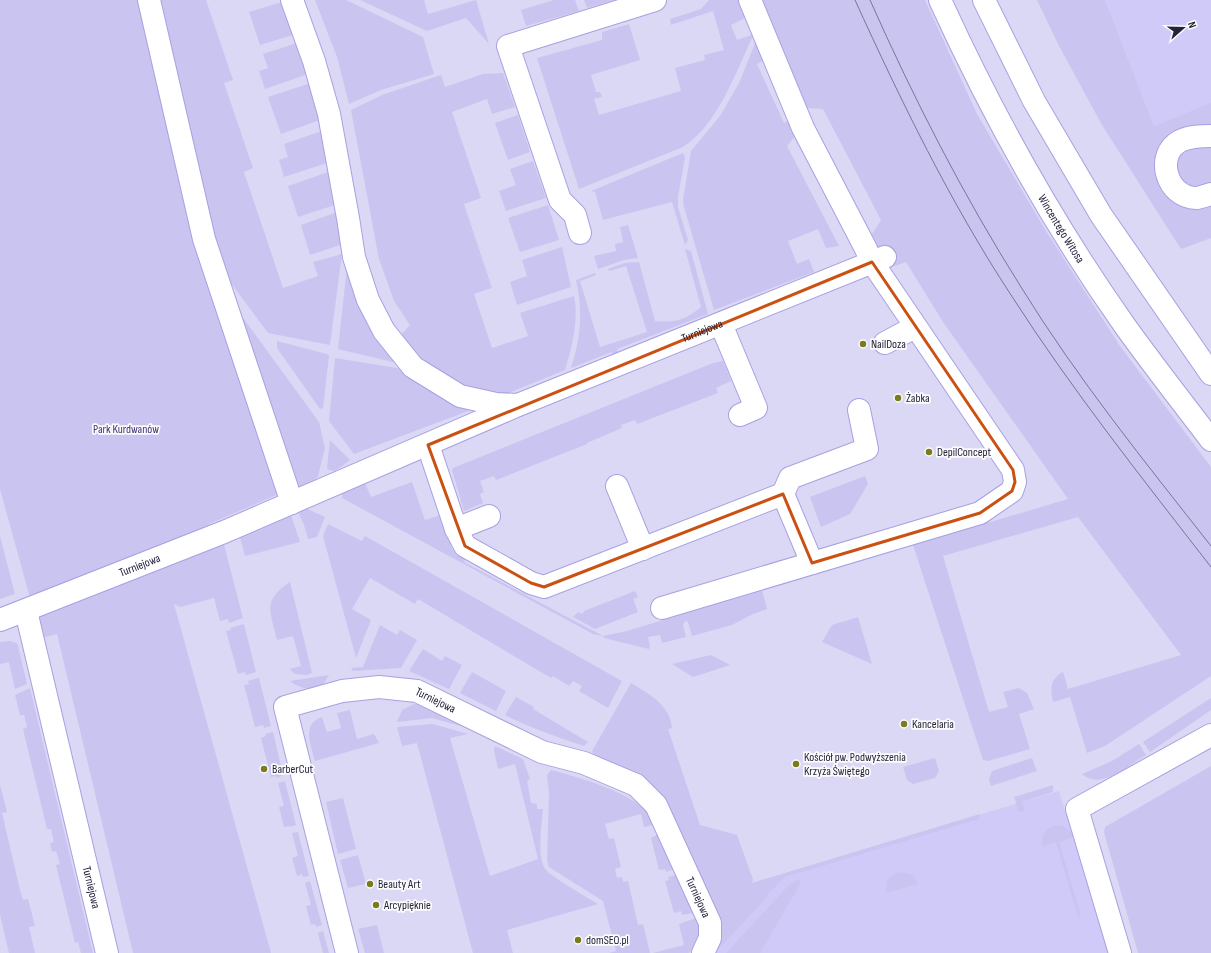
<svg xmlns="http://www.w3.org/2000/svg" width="1211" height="953" viewBox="0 0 1211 953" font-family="'Sofia Sans Condensed',sans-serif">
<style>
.built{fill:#cfcaf8}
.green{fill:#c9c5f0}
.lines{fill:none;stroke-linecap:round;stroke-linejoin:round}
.minor-casing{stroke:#a8a0e2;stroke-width:24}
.major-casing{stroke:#a8a0e2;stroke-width:24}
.minor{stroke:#fff;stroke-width:22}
.major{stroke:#fff;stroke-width:22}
.tram{stroke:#797691;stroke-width:1}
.marked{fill:none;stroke:#cb5113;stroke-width:3;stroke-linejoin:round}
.poi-dot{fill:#7a7a21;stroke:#fcfcfc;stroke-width:1.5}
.labels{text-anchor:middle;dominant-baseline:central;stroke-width:3.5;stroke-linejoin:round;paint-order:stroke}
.street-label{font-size:12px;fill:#25223c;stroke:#fcfcfc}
.poi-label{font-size:12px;fill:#25223c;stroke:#fcfcfc;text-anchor:start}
.park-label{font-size:12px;fill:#413278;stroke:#fcfcfc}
</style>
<rect width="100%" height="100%" fill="#dad8f4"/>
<g class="built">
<polygon points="1105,0 1211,0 1211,104 1154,126"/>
<polygon points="1059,791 1108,953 713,953 752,883"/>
</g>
<g class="green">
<polygon points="0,0 140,0 281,493 209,524 215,544 223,541 243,618 229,623 228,619 220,621 214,598 180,607 174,604 271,953 133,953 57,634 41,638 0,489"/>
<polygon points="155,0 206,0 233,80 224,83 253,168 244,172 283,288 318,276 313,262 342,254 330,345 268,333 219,267"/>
<polygon points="315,0 346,0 423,37 434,74 381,90 349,104 337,57"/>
<polygon points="360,0 424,0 428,14 476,0 489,44 466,18 427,31"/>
<polygon points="554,0 575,0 579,11 526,26 521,10"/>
<polygon points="584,0 614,0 587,8"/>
<path d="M709 0H741L747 17 731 25 737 40 754 34C736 71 718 125 683 147L579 189 537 58 602 40V32L629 24 640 60 591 75 596 92H600L602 97 594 99 599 115 681 91 675 68 705 60 704 55 724 50 713 11 671 25 670 19 701 9Z"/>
<path d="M762 0H925L977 114 1046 231 1120 346 1211 467V676L1105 746 1087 753 1070 697 1053 702C1050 689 1050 679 1063 672L1068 689 1181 655 1078 517 943 556 989 712 1008 707 1003 692 1019 688 1027 693 1034 709 1019 714 1030 749 988 761 983 760 913 545 1068 499 943 322 906 262 889 268 872 234 881 220 823 109 807 108Z"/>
<polygon points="1037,0 1105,0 1154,126 1211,103 1211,238 1181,249 1102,125 1058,44"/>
<polygon points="285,1 296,34 260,45 249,12"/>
<polygon points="756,41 764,60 757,64 784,123 790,120 797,134 787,146 839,246 826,248 818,229 788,241 797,264 809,259 814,272 714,310 684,207 683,200 691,151 720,116 739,83"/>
<polygon points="300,42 311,73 265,89 259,71 268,68 263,54"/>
<path d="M503 73 515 107 492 114 487 99 452 112 481 198 464 204 492 288 474 294 492 348 528 336 520 313 574 296C579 321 572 346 565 370L504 395 462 387 426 366 399 337 410 325 394 301 379 259 351 110 382 95 441 75 445 87 483 74Z"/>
<polygon points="314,82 323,119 281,134 268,97"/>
<polygon points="518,115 530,152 508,160 495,123"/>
<polygon points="325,130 330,162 284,177 279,160 288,157 284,144"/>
<polygon points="683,153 685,157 678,197 678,207 688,240 685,245 672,202 603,220 595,192 591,191"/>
<polygon points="533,161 546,198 506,211 499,191 516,185 510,169"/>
<polygon points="331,171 338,204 298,217 288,186"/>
<polygon points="548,205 559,240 520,252 508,218"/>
<polygon points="340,211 346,243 310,255 301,225"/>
<polygon points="628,225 638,258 624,260 598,269 594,256 616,251 615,244 623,242 620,227"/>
<polygon points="562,247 571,287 517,305 510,282 527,276 522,260"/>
<path d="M685 249 691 251 708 314 617 349 618 352 613 355 612 352 571 368C581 337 583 312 576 280L595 273 596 275 580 281 600 347 647 332 626 266 609 271 608 269 625 263 639 262 655 321C676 323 685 320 701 307Z"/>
<polygon points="348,258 401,364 338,349"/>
<polygon points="236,308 319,422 325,448 318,476 315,480 295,489"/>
<polygon points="277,341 327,354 329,356 323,408 320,409 277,348"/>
<polygon points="335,358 403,369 476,408 354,454 329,421"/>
<polygon points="723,361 731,381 716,388 718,393 637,424 635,420 621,425 622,428 587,443 586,441 587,444 496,480 494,476 480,481 484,492 480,494 483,503 464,511 452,470 453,468 713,363"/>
<polygon points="330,440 350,460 335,471 329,470 327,468"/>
<polygon points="865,476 868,484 850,514 821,527 810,497"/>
<polygon points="364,481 371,497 412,482 425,520 441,515 452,549 465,560 464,562 603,636 627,631 762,590 767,609 753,614 732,625 692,636 688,622 685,621 683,625 686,637 662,643 660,635 648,637 650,646 649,649 604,638 603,636 593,634 342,498 342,492"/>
<polygon points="303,507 325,517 317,537 308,539 304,525 297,509"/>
<polygon points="290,512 300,542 245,556 239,534"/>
<polygon points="328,524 362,541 365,536 622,681 608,708 579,691 582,686 573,681 569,686 553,676 551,678 418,599 415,604 370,578 352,609 371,620 356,658 323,536"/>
<polygon points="0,536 15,594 0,599"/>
<path d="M290 582 312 673 307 675 295 674 290 669 301 666 293 636 277 640C271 612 261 601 290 582Z"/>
<polygon points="635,591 638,597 633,599 638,612 595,629 573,617 578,612 582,614 584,611"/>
<polygon points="858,617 872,664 822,642 832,625"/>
<polygon points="244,624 256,672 246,675 245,672 238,674 226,631 231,630 230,628"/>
<polygon points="380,625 397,635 400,630 417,640 401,668 353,671 351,668 363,667"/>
<polygon points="10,641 17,643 18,646 27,684 15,689 9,662 0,664 0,642"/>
<polygon points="423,649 442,661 445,656 462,665 449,689 409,671"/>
<polygon points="711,655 730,665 693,677 672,664"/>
<polygon points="472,672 506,691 496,711 460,693"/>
<path d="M329 675 322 687C309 689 302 690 290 681Z"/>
<polygon points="259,678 271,726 264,728 263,725 255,727 244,685 249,684 248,681"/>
<path d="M631 683C648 693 671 706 672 728L668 729 700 825 737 835 753 879 752 883 980 814 979 819 785 877 767 895V897L715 953 721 925 672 818 623 768 593 754 592 751Z"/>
<polygon points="30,688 93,953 81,953 78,942 75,943 56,865 60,864 56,851 52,852 50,843 54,842 51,829 47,829 23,729 27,727 24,715 20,715 15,695"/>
<path d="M516 697 534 707 533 709 588 742 584 746C556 737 531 728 505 715Z"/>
<polygon points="1211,698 1211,710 1150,752 1143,742"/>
<polygon points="414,704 420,704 464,727 432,718 397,722 402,710"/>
<path d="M350 710 357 739 374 734 379 743 315 761C311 745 301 724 322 717L327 732 341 728 337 713Z"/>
<path d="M433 724 468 734 450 738 490 876 538 859 515 764 498 769 494 750 495 746 523 759 530 779 527 781 531 803 537 804V809H543C542 825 536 857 546 870 550 876 588 898 598 904L507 930 513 953H473L417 743 402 746 397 727Z"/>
<polygon points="273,732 283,775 277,778 276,776 271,777 261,738 266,736 265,734"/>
<path d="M1139 744 1146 755C1129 765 1101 791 1082 774L1112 761Z"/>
<polygon points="935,758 939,771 935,778 913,784 907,780 903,767"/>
<polygon points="1032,758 1037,771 991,786 989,779 992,771"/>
<polygon points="1211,766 1211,953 1138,953 1104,832 1105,827"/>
<path d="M551 770C575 776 634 793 648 814 651 818 653 824 655 828L652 825 644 827 641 814 605 824 609 839 614 838 621 867 615 869 617 878 622 877 623 882 628 881 638 925 643 924 650 953H609L616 951 603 901 549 867 547 861 549 793 547 775Z"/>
<polygon points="285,781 296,825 290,827 289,826 284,827 279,807 284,806 278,783"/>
<polygon points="0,785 7,812 2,813 20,890 23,900 28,899 35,926 29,927 35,953 9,953 0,915"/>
<polygon points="1053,785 1053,792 1022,802 1025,811 1019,812 1014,797"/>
<polygon points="343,798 356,849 338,854 326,802"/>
<path d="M1052 826C1062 824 1069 828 1074 837L1059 842 1081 916 1078 917 1056 842 1042 846 1043 834Z"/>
<polygon points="298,832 309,876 303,877 302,874 297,876 292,858 298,856 292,833"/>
<polygon points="658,834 674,869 666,872 665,869 659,870 651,838"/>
<polygon points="358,855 366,884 348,888 340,860"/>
<polygon points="900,872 913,875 918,884 886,893 887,881 893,875"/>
<polygon points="676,875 693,913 682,915 681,911 674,913 665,881 669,880 668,877"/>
<polygon points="799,880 801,883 760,953 726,953 790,884"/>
<polygon points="310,881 322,925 316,927 315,924 311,925 306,906 311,905 305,883"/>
<polygon points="696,918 701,937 689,953 653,953 684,945 679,924"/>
<polygon points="377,925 384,953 365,953 358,929"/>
<polygon points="323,931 329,953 323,953 318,933"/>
</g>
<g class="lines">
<defs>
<g id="minor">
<polyline points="149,0 204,239 292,503"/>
<path id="s1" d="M292 0 314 61 329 114 348 218 354 257 368 300 384 331 413 367 460 396 496 404 518 405 885 257"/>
<path d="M1211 136C1201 136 1190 136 1180 141 1154 155 1167 198 1196 198 1200 198 1207 195 1211 194"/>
<polyline points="580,233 575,215 560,200 508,46 655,0"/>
<polyline points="721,324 756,408 740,415"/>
<polyline points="885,343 915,327"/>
<polyline points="428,445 456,529 465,546 531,583 544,587 783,494 790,478 867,449 859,410"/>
<polyline points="617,486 643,549"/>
<polyline points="783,494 812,563"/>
<polyline points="456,529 489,516"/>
<polyline points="662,608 980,513 1012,491 1015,482 1013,470 872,262 866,249 803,128 750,0"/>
<path id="s2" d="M26 611 107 953"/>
<path id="s3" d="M0 620 224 532 516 406"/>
<path id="s4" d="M347 953 285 707 342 691 379 687 417 691 542 752 584 763 636 785 656 805 710 923V938L703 953"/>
<polyline points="1120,953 1077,809 1211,735"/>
</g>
<g id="major">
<path id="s5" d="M940 0C992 114 1053 224 1125 326 1153 365 1182 402 1211 440"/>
<polyline points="984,0 1034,101 1101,215 1211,374"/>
</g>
</defs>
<use href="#minor" class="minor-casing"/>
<use href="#major" class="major-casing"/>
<use href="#minor" class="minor"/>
<use href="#major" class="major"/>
<g class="tram">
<path d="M855 0C901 101 950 202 1011 295 1072 390 1142 478 1211 567"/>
<path d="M870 0C914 99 963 195 1021 287 1077 378 1145 462 1211 546"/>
</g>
</g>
<path class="marked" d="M872 262 1013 470 1015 482 1012 491 980 513 812 563 783 494 544 587 531 583 465 546 428 445Z"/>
<g class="poi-dot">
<circle cx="863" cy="344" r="4"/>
<circle cx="898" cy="398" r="4"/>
<circle cx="929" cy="452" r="4"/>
<circle cx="904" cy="724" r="4"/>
<circle cx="796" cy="764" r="4"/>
<circle cx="264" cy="769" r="4"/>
<circle cx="370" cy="884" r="4"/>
<circle cx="376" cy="905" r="4"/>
<circle cx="578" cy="940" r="4"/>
</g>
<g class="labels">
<g class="street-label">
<text stroke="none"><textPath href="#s5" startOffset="259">Wincentego Witosa</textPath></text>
<text stroke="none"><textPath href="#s1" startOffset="704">Turniejowa</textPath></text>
<text stroke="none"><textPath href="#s3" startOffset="150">Turniejowa</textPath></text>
<text stroke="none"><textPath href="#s4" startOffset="409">Turniejowa</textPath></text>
<text stroke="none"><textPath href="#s2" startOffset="284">Turniejowa</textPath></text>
<text stroke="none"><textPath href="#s4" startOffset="757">Turniejowa</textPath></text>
</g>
<g class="poi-label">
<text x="871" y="344">NailDoza</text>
<text x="906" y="398">Żabka</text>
<text x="937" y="452">DepilConcept</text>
<text x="912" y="724">Kancelaria</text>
<text x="804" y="757">Kościół pw. Podwyższenia<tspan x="804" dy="14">Krzyża Świętego</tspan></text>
<text x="272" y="769">BarberCut</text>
<text x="378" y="884">Beauty Art</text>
<text x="384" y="905">Arcypięknie</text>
<text x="586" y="940">domSEO.pl</text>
</g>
<g class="park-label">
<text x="126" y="429">Park Kurdwanów</text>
</g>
</g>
<g transform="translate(1183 28) rotate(70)" stroke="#fcfcfc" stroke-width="3" paint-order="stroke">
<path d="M0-3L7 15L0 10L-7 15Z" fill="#25223c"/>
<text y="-6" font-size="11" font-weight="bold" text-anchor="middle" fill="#25223c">N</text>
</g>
</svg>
